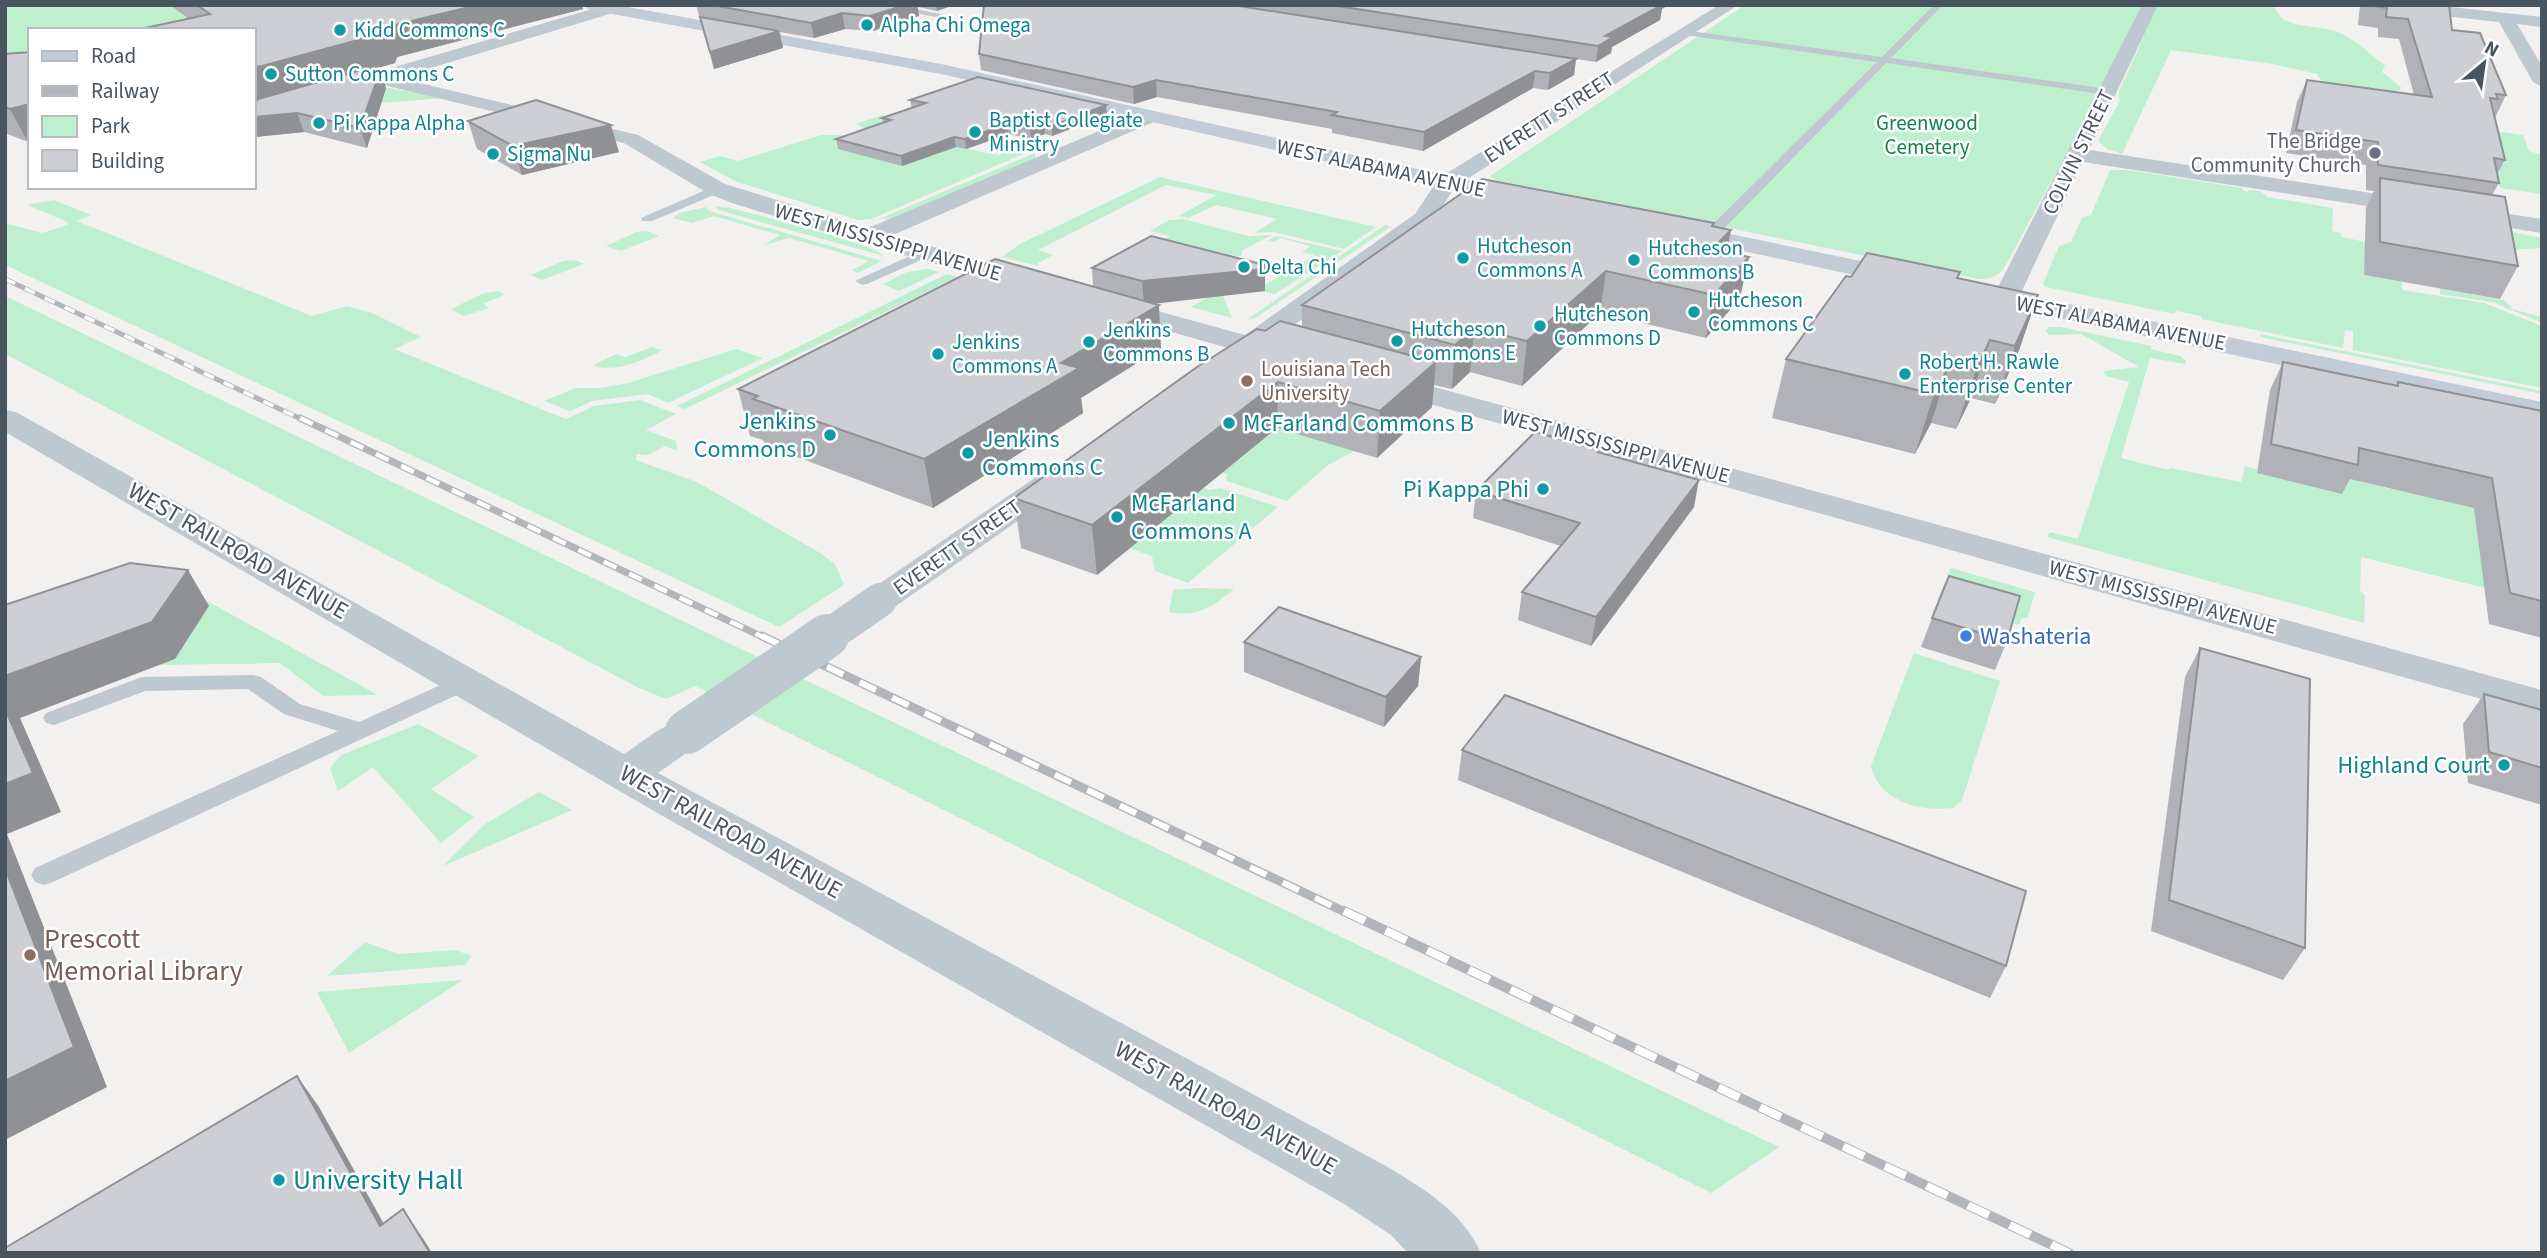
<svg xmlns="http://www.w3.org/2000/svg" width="2547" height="1258" viewBox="0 0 2547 1258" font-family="'Source Sans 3',sans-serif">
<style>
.green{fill:#bef0d0}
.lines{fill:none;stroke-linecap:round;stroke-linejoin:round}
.service{fill:#bec8cf;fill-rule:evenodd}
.minor{fill:#bec8cf;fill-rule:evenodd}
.secondary{fill:#c1ccd7;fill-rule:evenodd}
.rail-far3-casing{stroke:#b2b6bb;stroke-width:5}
.rail-far2-casing{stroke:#b2b6bb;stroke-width:7}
.rail-far1-casing{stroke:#b2b6bb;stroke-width:9}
.rail-casing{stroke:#b2b6bb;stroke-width:10}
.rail-far3{stroke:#fff;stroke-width:3.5;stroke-dasharray:11;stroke-linecap:butt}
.rail-far2{stroke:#fff;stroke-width:4.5;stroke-dasharray:14;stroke-linecap:butt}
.rail-far1{stroke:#fff;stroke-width:6;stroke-dasharray:18;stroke-linecap:butt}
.rail{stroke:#fff;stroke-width:8;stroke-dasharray:23;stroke-linecap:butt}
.minor-bridge-far1{stroke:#bec8cf;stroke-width:34}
.minor-bridge{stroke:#bec8cf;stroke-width:44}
.wall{fill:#b0b2b7}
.shaded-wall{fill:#909195}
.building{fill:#cdcfd5;stroke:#909195;stroke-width:2}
.culture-dot{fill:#0f9aa8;stroke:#fff;stroke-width:2.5}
.worship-dot{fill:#6b7280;stroke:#fff;stroke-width:2.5}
.education-dot{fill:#8d6e63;stroke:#fff;stroke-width:2.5}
.shop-dot{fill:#3f7fe0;stroke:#fff;stroke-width:2.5}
.labels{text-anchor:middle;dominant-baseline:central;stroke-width:5;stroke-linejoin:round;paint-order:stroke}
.far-culture-label{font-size:21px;fill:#0d838f;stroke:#fff;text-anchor:start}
.far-street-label{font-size:21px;fill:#48545e;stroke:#fff}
.far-park-label{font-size:21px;fill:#158248;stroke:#fff}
.far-worship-label{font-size:21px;fill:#5b616d;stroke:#fff;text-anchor:end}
.far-education-label{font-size:21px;fill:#785e54;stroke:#fff;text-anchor:start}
.culture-label{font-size:24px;fill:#0d838f;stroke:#fff;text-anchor:end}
.street-label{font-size:24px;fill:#48545e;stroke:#fff}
.shop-label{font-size:24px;fill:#366cbe;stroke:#fff;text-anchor:start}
.near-education-label{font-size:28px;fill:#785e54;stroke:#fff;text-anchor:start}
.near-culture-label{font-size:28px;fill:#0d838f;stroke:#fff;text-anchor:start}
</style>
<rect width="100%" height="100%" fill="#f3f0f0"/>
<g class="green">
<polygon points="5,5 313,5 248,30 30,30 30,76 5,79"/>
<path d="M1745 5H2271C2278 10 2279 18 2285 20 2302 28 2323 26 2340 33 2358 41 2370 55 2385 65L2382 72 2401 87 2400 90 2385 94 2324 84 2317 74 2273 64 2171 50 2122 154 2107 149 2098 141 2119 102V92L2144 36 2130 34 2014 250C2003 269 2002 279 1978 279L1495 180 1490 176Z"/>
<polygon points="369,88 390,88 446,98 367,104"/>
<polygon points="883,115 956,147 998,155 1029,143 1040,147 871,219 858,220 735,181 700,162 720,156 738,161 821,135 850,135 864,128 856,124"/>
<polygon points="2479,129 2523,135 2529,151 2542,155 2542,194 2500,188 2492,154"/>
<polygon points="1035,153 1035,158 896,218 879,219"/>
<polygon points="2110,170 2127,170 2243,188 2243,191 2248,192 2249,190 2260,191 2268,197 2333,208 2332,231 2340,233 2341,237 2366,242 2364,275 2402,282 2402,290 2484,303 2542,326 2542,388 2353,350 2353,331 2345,330 2343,348 2201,319 2201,316 2176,311 2174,314 2046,287 2043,284 2059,246 2071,242 2082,218 2091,215"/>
<polygon points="1160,177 1363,224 1376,227 1344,249 1274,232 1254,233 1277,219 1216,205 1188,218 1179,216 1216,195 1166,185 1038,250 1053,255 1038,263 1038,266 1002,257 1020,244"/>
<polygon points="54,200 91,215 77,221 312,316 347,306 372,313 421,337 394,349 566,419 594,406 640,400 676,414 646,430 676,441 677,451 665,446 648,455 637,454 636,460 697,482 820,553 835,564 844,585 779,627 5,265 5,223 42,233 68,225 68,222 27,205"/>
<path d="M715 206 730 208C753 214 877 244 884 256L718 210Z"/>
<polygon points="706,207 709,211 882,261 857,273 852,270 869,261 789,238 764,245 780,235 714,216 692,223 673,218 679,213"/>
<polygon points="1183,219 1249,236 1272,235 1243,250 1241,256 1141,252 1170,236 1150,231 1169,220"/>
<polygon points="1385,225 1390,227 1257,317 1245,321"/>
<polygon points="2502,230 2542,238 2542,248 2510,250"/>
<polygon points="636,232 647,231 659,236 621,251 606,246"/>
<polygon points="1276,236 1342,251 1275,294 1256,290 1315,255 1302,252 1311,246 1280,238 1274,242 1268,240"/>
<polygon points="575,260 584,264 542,280 530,275 563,261"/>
<polygon points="928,269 939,272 899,291 883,284 907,272"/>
<polygon points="947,274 965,279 956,294 945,283 685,409 677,406"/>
<polygon points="2440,288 2503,300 2512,307 2508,308 2542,317 2542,323 2492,302 2440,294"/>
<polygon points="498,291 504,295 483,304 489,308 463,316 451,309 484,293"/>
<polygon points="5,296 1779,1147 1711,1193 695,686 666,699 639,688 5,354"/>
<polygon points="1209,296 1223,296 1232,318 1191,307"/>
<polygon points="2049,327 2061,327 2151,346 2151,349 2180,356 2186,361 2185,364 2150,358 2121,458 2169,470 2170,468 2241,482 2245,466 2257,469 2257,473 2348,407 2359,481 2391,489 2542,427 2485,588 2361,557 2360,591 2365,595 2364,623 2047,537 2050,532 2078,539 2129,382 2106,376 2103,371 2139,367 2081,334 2049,335 2045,331"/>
<polygon points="2260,334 2542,391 2542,394 2260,337"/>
<path d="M652 347 662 350C647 360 610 374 593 365L616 354 625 357Z"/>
<polygon points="736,349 763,358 668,403 648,394 592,401 570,411 544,401 576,388 601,388 628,383"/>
<polygon points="1282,416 1354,451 1328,465 1287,501 1226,481 1227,474 1212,470 1227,458 1237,461 1271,433"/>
<polygon points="1193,485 1210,490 1221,488 1278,507 1188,583 1155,571 1152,556 1117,544"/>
<polygon points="147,568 378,695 323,696 280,663 158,665 175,659 209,606 5,616"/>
<polygon points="1951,568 2035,592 2028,617 2021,619 2019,625 1937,601"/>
<path d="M1199 588 1234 589C1214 606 1197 618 1169 612L1173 590Z"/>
<path d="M1914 653 2000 681 1962 800 1953 808C1921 812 1879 802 1871 766Z"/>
<polygon points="418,724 479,756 431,789 474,817 441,843 373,767 338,791 330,768 341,755"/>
<polygon points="539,792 572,810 443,866 485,824"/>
<polygon points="365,942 398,954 456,950 471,956 465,965 327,976"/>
<polygon points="463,980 349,1053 317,992"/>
</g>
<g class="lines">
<g class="service">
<polygon points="874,5 896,5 945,15 941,18"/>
<polygon points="1934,5 1943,5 1891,58 2108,89 2113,92 2108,95 1886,63 1713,240 1703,240 1703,234 1877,62 1685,35 1682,34 1682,30 1882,57"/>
<polygon points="717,185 723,189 721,192 652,221 642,221 641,218"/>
<polygon points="925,249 930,250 930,256 867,284 862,285 855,281"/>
<polygon points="253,675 261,677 300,704 359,722 458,677 474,677 477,682 474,687 53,882 44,885 35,882 31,875 35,868 338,731 284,714 248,689 145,691 54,725 46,723 43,718 46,713 142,677"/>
</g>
<g class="minor">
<polygon points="606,5 632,5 629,8 398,78 638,135 725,184 868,228 1142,113 1149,111 1159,117 1156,121 893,235 1038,277 1042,282 1038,287 1029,290 858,242 732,203 709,194 624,143 371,82 368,78 371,74"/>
<path d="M1719 5H1738L1455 187 1431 224 1271 342 1298 350 1302 356 1298 362C1282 366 1266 353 1252 356 1242 358 1239 361 1229 358L1225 352 1228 348 1101 312 1097 306 1101 300 1110 298 1245 335 1415 214 1439 178Z"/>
<polygon points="2142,5 2158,5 2089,150 2542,219 2542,233 2083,162 2018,299 2014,305 2005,307 1996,305 1992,299"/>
<polygon points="2380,5 2433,5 2542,17 2542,27 2517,24 2542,66 2542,87 2533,82 2499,22 2388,10"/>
<polygon points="1383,373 2542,690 2542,716 1373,388 1368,382 1373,376"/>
<path d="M5 410 16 412 624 754C649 738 671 714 702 722L708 732 702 742 658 773 1386 1166C1424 1189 1462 1211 1481 1253H1408L1391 1235 1344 1204 647 807 5 432Z"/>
<polygon points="1057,468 1069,471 1073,478 1069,485 893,608 880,611 867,608 861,600 867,592 1045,471"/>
</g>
<g class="secondary">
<polygon points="582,5 617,5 941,64 1522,192 1530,194 1533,199 1530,204 1522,206 941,74 590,10"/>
<polygon points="1677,223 1909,271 1918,274 1922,279 1918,284 1909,287 1669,235 1665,230 1669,225"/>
<polygon points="1982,286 2542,402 2542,420 1973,300 1969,294 1973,288"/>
</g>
<defs>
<polyline id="rail-far3" points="5,279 303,420"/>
<polyline id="rail-far2" points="300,418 765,638"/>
<polyline id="rail-far1" points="762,636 1347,913"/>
<polyline id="rail" points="1344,911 2069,1253"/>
</defs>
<use href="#rail-far3" class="rail-far3-casing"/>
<use href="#rail-far2" class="rail-far2-casing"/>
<use href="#rail-far1" class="rail-far1-casing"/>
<use href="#rail" class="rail-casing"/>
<use href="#rail-far3" class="rail-far3"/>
<use href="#rail-far2" class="rail-far2"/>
<use href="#rail-far1" class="rail-far1"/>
<use href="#rail" class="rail"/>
<polyline class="minor-bridge-far1" points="825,638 880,600"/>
<polyline class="minor-bridge" points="687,732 827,636"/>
</g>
<g class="wall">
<polygon points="170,5 582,5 583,9 397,57 395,63 373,69 380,71 386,88 367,148 304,132 255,137 254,134 254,106 257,100 189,19"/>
<polygon points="696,5 954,5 937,11 918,7 919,16 873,31 845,29 814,38 780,32 783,48 714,69"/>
<polygon points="1235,5 1668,5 1662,9 1660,20 1612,47 1611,53 1596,62 1576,59 1574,75 1548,90 1533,88 1423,151 1332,133 1332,129 1157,97 1134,104 981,70 979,54"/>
<polygon points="2360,5 2449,5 2452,30 2506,95 2495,118 2505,160 2497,174 2499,183 2492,195 2518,266 2500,299 2364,275 2366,208 2374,191 2366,190 2366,165 2286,153 2297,102 2307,80 2414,95 2399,39 2378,37 2378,28 2358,25"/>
<polygon points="30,52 30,142 28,142 5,133 5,54"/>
<polygon points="910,100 1106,105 1107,115 1052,136 1045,134 1031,139 1009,134 966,149 956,147 902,166 838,149 836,139 883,123 882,118 912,108"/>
<polygon points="468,121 619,152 522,175 477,149"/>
<polygon points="1714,226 1727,252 1740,298 1706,338 1600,313 1522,386 1470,372 1452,389 1434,385 1432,407 1377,458 1277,428 1097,575 1021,548 1014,498 1265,331 1302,327 1302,305"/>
<polygon points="1092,268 1265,291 1155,303 1161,348 1081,398 1083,413 933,508 765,445 763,440 750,436 738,389 1093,287"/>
<polygon points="1960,272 1958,278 2038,295 2019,350 1995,404 1971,398 1956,429 1931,423 1915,454 1772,418 1786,359 1851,277"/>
<polygon points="2283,362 2396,386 2398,382 2542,411 2542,638 2489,624 2474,508 2350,479 2342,494 2257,473 2270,390"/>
<polygon points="1599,450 1599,452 1694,507 1591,646 1518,620 1522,592 1561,546 1473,518 1476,491"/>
<polygon points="1932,618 2007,641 1995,670 1921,647"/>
<polygon points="1244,642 1421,657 1418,686 1384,727 1244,672"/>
<polygon points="2200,648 2305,948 2283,980 2151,931 2185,677"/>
<polygon points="2484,694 2542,710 2542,805 2468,783 2463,724"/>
<polygon points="1462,750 2006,966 1990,998 1458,780"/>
</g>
<g class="shaded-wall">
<polygon points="478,5 582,5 583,9 397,57 395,63 276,97 254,101 254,67 386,27"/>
<polygon points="905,5 917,5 919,16 873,31 870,16"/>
<polygon points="936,5 954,5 937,11"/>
<polygon points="1650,5 1668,5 1662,9 1660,20 1612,47 1611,53 1596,62 1598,46 1605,36"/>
<polygon points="842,13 845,29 814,38 811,23"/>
<polygon points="779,31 783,48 714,69 710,52"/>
<polygon points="1576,59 1574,75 1548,90 1550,73"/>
<polygon points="380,71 386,88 367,148 360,128"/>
<polygon points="1535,71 1533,88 1423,151 1424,132"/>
<polygon points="1156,80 1157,97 1134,104 1133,87"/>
<polygon points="30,104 30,142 28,142 10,109"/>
<polygon points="1106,105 1107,115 1052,136 1052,126"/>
<polygon points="297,113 304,132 255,137 254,134 254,117"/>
<polygon points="1007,124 1009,134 966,149 965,139"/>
<polygon points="1044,124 1045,134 1031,139 1030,129"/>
<polygon points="611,125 619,152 522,175 513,146"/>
<polygon points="954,137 956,147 902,166 901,156"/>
<polygon points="1731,230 1723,270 1712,249"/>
<polygon points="1749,257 1740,298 1706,338 1714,295"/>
<polygon points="1265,265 1265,291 1144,305 1142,281"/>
<polygon points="1606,271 1600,313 1522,386 1527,341"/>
<polygon points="2038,295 2019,350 1995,404 2015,346"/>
<polygon points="1159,305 1161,348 1081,398 1083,413 933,508 924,459 1061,363"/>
<polygon points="1474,328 1470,372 1452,389 1455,345"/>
<polygon points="1990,340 1971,398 1956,429 1976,370"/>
<polygon points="1436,362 1432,407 1377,458 1380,411"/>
<polygon points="1950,364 1931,423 1915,454 1934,394"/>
<polygon points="1278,382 1277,428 1097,575 1092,525"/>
<polygon points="1699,480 1694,507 1591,646 1596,617"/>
<polygon points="188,570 209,606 175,659 20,718 61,812 7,834 107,1087 5,1140 5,676"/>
<polygon points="1421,657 1418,686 1384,727 1386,697"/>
<polygon points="297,1076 319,1107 400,1253 380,1226"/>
<polygon points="403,1209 424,1240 432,1253 430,1253"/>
</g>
<g class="building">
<polygon points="197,5 478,5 386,27 384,33 262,66 254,67 254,30 136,30 210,14"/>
<polygon points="712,5 905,5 870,16 842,13 811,23"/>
<polygon points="984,5 1233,5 1576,59 1550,73 1535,71 1424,132 1332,115 1337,112 1156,80 1133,87 979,54"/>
<polygon points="1331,5 1662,5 1605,36 1613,37 1598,46"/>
<polygon points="2366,5 2449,5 2452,30 2480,33 2506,95 2496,94 2498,99 2490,98 2505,160 2494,158 2499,183 2378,165 2378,142 2296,130 2307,80 2432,97 2408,19 2386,17 2387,8"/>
<polygon points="700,17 779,31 710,52"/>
<polygon points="30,52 30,104 10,109 5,107 5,54"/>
<polygon points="368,68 380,71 360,128 297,113 254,117 254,106 258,99"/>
<polygon points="978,77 1106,105 1052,126 1044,124 1030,129 1007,124 965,139 954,137 901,156 836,139 891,120 882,118 926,103 910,100"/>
<polygon points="536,100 611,125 513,146 468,121"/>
<polygon points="2380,178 2505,197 2518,266 2380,242"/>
<polygon points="1482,179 1714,223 1712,226 1731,230 1712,249 1749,257 1714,295 1606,271 1527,341 1474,328 1455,345 1302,305"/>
<polygon points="1151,236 1265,265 1265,269 1142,281 1092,268"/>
<polygon points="1867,253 1960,272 1957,278 2038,295 2015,346 1990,340 1976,370 1950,364 1934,394 1786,359 1846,276 1851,277"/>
<polygon points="995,259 1159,305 1061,363 1079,368 924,459 753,399 758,396 738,389"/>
<polygon points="1280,321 1436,362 1380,411 1278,382 1092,525 1014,498 1197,367 1257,329 1265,331"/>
<polygon points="2283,362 2398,386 2398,382 2542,411 2542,601 2510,593 2492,478 2359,448 2358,465 2271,444"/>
<polygon points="1535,432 1599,450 1598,452 1699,480 1596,617 1522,592 1580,523 1476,491"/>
<polygon points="130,563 188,570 152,622 5,676 5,605"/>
<polygon points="1949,576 2020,596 2007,641 1932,618"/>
<polygon points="1279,607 1421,657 1386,697 1244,642"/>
<polygon points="2200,648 2310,679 2305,948 2169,900"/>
<polygon points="2484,694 2542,710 2542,768 2489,752"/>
<polygon points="1505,695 2026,891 2006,966 1462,750"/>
<polygon points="5,709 33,773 5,784"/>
<polygon points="5,868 74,1047 5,1081"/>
<polygon points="297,1076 380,1226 403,1209 430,1253 5,1253 5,1248"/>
</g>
<g class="culture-dot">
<circle cx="867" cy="25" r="7"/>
<circle cx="340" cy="30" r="7"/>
<circle cx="271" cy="74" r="7"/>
<circle cx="319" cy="123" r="7"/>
<circle cx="975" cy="132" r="7"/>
<circle cx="493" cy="154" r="7"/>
<circle cx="1463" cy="258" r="7"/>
<circle cx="1634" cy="260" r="7"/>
<circle cx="1244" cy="267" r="7"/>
<circle cx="1694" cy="312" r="7"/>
<circle cx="1540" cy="326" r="7"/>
<circle cx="1397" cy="341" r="7"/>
<circle cx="1089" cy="342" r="7"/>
<circle cx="938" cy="354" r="7"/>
<circle cx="1905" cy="374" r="7"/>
<circle cx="1229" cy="423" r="7"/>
<circle cx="830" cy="435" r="7"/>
<circle cx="968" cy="453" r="7"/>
<circle cx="1543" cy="489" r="7"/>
<circle cx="1117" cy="517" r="7"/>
<circle cx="2504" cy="765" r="7"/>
<circle cx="279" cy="1180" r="7"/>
</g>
<circle class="worship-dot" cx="2375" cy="153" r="7"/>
<g class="education-dot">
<circle cx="1247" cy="381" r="7"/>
<circle cx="30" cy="955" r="7"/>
</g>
<circle class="shop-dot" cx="1966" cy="636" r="7"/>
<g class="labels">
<g class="far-culture-label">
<text x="881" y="25">Alpha Chi Omega</text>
<text x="354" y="30">Kidd Commons C</text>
<text x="285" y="74">Sutton Commons C</text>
<text x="989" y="120">Baptist Collegiate<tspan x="989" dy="24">Ministry</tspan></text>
<text x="333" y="123">Pi Kappa Alpha</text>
<text x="507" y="154">Sigma Nu</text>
<text x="1477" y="246">Hutcheson<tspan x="1477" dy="24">Commons A</tspan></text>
<text x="1648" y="248">Hutcheson<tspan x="1648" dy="24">Commons B</tspan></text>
<text x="1258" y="267">Delta Chi</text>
<text x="1708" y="300">Hutcheson<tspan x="1708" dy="24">Commons C</tspan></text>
<text x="1554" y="314">Hutcheson<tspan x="1554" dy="24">Commons D</tspan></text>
<text x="1411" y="329">Hutcheson<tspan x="1411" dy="24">Commons E</tspan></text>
<text x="1103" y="330">Jenkins<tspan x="1103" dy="24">Commons B</tspan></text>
<text x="952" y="342">Jenkins<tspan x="952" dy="24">Commons A</tspan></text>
<text x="1919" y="362">Robert H. Rawle<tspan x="1919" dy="24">Enterprise Center</tspan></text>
</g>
<g class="far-street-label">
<text transform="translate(1549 117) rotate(-33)">EVERETT STREET</text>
<text transform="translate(2078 152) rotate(-64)">COLVIN STREET</text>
<text transform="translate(1381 168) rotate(12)">WEST ALABAMA AVENUE</text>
<text transform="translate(888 242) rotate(16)">WEST MISSISSIPPI AVENUE</text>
<text transform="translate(2121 323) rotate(11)">WEST ALABAMA AVENUE</text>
<text transform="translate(1616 446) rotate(15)">WEST MISSISSIPPI AVENUE</text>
<text transform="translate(957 547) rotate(-35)">EVERETT STREET</text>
<text transform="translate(2163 597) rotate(15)">WEST MISSISSIPPI AVENUE</text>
</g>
<g class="far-park-label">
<text x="1927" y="123">Greenwood<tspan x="1927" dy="24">Cemetery</tspan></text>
</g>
<g class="far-worship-label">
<text x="2361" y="141">The Bridge<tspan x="2361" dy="24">Community Church</tspan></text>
</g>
<g class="far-education-label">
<text x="1261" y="369">Louisiana Tech<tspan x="1261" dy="24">University</tspan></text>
</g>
<g class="culture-label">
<text x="816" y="421">Jenkins<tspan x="816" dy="28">Commons D</tspan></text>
<text x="1243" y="423" text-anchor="start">McFarland Commons B</text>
<text x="982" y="439" text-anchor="start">Jenkins<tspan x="982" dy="28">Commons C</tspan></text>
<text x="1529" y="489">Pi Kappa Phi</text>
<text x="1131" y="503" text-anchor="start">McFarland<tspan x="1131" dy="28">Commons A</tspan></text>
<text x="2490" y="765">Highland Court</text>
</g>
<g class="street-label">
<text transform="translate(238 551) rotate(30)">WEST RAILROAD AVENUE</text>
<text transform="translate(731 832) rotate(29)">WEST RAILROAD AVENUE</text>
<text transform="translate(1226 1108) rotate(29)">WEST RAILROAD AVENUE</text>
</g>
<g class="shop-label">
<text x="1980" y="636">Washateria</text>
</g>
<g class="near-education-label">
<text x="44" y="939">Prescott<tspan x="44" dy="32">Memorial Library</tspan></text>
</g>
<g class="near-culture-label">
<text x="293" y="1180">University Hall</text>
</g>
</g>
<rect width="2547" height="1258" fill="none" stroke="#48545e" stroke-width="14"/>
<rect x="28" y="28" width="228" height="161" fill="#ffffff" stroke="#b6bbbf" stroke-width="2"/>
<rect x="42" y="51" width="35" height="10" fill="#c1ccd7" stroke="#b6bbbf" stroke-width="2"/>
<text x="91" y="63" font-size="21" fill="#48545e">Road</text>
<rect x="42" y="86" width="35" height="10" fill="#b2b6bb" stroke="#b6bbbf" stroke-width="2"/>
<text x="91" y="98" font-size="21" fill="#48545e">Railway</text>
<rect x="42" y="116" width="35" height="21" fill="#bef0d0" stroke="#b6bbbf" stroke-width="2"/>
<text x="91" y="133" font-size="21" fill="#48545e">Park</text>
<rect x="42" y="150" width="35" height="21" fill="#cdcfd5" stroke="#b6bbbf" stroke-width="2"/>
<text x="91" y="168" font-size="21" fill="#48545e">Building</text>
<g transform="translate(2484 63) rotate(29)" stroke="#ffffff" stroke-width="5" paint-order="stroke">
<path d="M0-5L12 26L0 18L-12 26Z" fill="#48545e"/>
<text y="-10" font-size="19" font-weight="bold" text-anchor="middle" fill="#48545e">N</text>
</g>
</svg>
